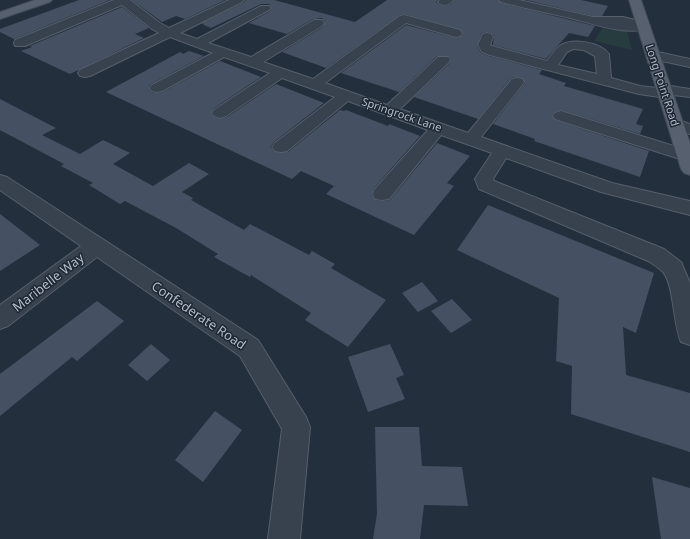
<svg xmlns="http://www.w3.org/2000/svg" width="690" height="539" viewBox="0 0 690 539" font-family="'Noto Sans',sans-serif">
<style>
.green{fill:#263c3f}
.building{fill:#455162}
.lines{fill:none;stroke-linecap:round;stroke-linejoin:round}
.minor-casing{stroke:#565f6c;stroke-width:2}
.major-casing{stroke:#414a57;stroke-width:2}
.minor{fill:#38414e;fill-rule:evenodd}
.major{fill:#56606e;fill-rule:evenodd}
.labels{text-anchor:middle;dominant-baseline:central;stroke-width:3;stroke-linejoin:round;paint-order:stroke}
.far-street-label{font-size:11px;fill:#b4bcc9;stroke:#1d2633}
.street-label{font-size:13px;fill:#b4bcc9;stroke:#1d2633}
</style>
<rect width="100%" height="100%" fill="#242f3e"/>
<polygon class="green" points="603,27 623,29 627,31 632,50 594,41"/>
<g class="building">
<polygon points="79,0 110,0 14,39 0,32 0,29"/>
<polygon points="132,0 225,0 185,19 176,16 162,22"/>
<polygon points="246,0 274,0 355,22 387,0 438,0 436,2 439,5 445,6 451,4 454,0 498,0 501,3 595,26 588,37 569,33 546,59 493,45 494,36 491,33 487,32 482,33 477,46 481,53 489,56 542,70 539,74 566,83 564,86 643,109 636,124 643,126 640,134 561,110 555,112 552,115 555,120 649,151 640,177 534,141 535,139 493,124 525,83 522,78 517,77 511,78 478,119 414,97 449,64 451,59 448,56 437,56 399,92 341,73 406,25 456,38 460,37 463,34 460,29 404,14 400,15 326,68 282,52 323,27 325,22 322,18 313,19 287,34 249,23 270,11 272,8 269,4 261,4 211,28 204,25 202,23 243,3"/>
<polygon points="526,0 581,0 608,6 602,16 593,16"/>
<polygon points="122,7 149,28 135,34 144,38 70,74 21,51 32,47 30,46"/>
<polygon points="189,51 204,56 151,84 149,87 151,92 157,93 163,92 220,61 261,77 213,109 211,114 214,117 220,119 227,117 276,84 324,103 274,142 270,147 275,152 288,152 340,110 344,111 346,110 388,126 389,124 420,136 374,188 372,195 375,200 382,201 390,200 437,143 470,156 447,183 454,186 414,235 326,194 334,186 301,171 292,179 106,92 180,52 183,54"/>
<polygon points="0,99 56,128 42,135 80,154 103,140 130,153 113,164 153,186 189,163 209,174 182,192 193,198 191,200 244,230 250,224 309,255 312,251 335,264 331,268 386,300 348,347 305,320 311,313 251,275 250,277 214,257 218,254 176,228 125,201 120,204 89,185 93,183 61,166 64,164 0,130"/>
<polygon points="488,205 654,273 636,333 623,327 626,375 690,393 690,452 571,414 572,366 556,361 559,298 457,250"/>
<polygon points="0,214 40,245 0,271"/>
<polygon points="422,282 438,301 418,312 402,293"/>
<polygon points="452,299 472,320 451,333 431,311"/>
<polygon points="97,301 124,321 77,361 72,357 0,416 0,374"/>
<polygon points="151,344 170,360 147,381 128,365"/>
<polygon points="390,344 404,375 396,378 405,399 368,412 348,357"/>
<polygon points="215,411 242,430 203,482 175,460"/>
<polygon points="375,427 419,427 422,466 462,467 468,506 424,505 420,539 373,539 377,514"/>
<polygon points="652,477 690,488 690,539 661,539"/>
</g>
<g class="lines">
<defs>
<g id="minor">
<path d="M114 0H130L160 23 169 28 229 0H244L242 2 180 33 197 39 261 6H269L271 8 269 10 208 43 251 57 314 20H322L324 23 322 26 263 62 313 79 400 16 404 15 460 30 462 33 460 36 456 37 406 23 325 83 387 105 438 57H448L450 60 448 63 400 109 468 133 512 79 517 78 522 79 524 82 522 85 481 137 612 183 690 201V215L601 192 506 158 493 179 494 181 664 249 681 262 690 283V345L681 342C673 324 674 285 663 272 659 268 653 264 648 261L479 189 475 179 492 153 441 135 389 199 382 200 375 199 373 194 375 189 428 130 348 101 287 151 281 152 275 151 272 147 275 143 335 97 282 78 226 116 220 118 214 116 212 113 214 110 270 73 224 57 162 91 157 92 152 91 150 88 152 85 213 53 170 37 90 76 85 77 80 76 78 73 80 70 159 33 152 29 122 5 25 46H15L14 43 15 40Z"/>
<path d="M440 0H453C449 5 445 6 440 4L438 2Z"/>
<path d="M499 0H519L593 17H623L648 23 650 26 648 29C623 35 595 24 570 18 547 13 524 8 501 2Z"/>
<path d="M487 33 491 34 493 37 490 45 492 46 547 61C551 56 555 49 561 45 573 38 600 42 609 54L611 78 640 86 657 88 659 86 664 85 690 89V97L673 95 671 97 666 98 639 94 490 55 482 52 478 45 483 34ZM573 49 584 50 595 56 597 74 558 65 567 52Z"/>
<polygon points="653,51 690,59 690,67 648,58 646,55 648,52"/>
<polygon points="561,111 690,151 690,159 686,160 680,159 555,119 553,116 555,113"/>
<polygon points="676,119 690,124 690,134 670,127 668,124 670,121"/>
<polygon points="0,175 7,177 258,340 306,417 310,427 300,539 268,539 282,429 240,356 97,257 8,326 0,329 0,305 81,246 0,190"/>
</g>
<g id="major">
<polygon points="35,0 52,0 50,2 0,19 0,12"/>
<polygon points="629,0 641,0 690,143 690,175 684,173 681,169"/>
</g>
</defs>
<use href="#minor" class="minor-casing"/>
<use href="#major" class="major-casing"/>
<use href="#minor" class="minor"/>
<use href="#major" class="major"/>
</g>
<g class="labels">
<g class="far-street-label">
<text transform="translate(663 85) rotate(72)">Long Point Road</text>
<text transform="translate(402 114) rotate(19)">Springrock Lane</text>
</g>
<g class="street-label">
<text transform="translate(48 282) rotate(-38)">Maribelle Way</text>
<text transform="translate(199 315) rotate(34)">Confederate Road</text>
</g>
</g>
</svg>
